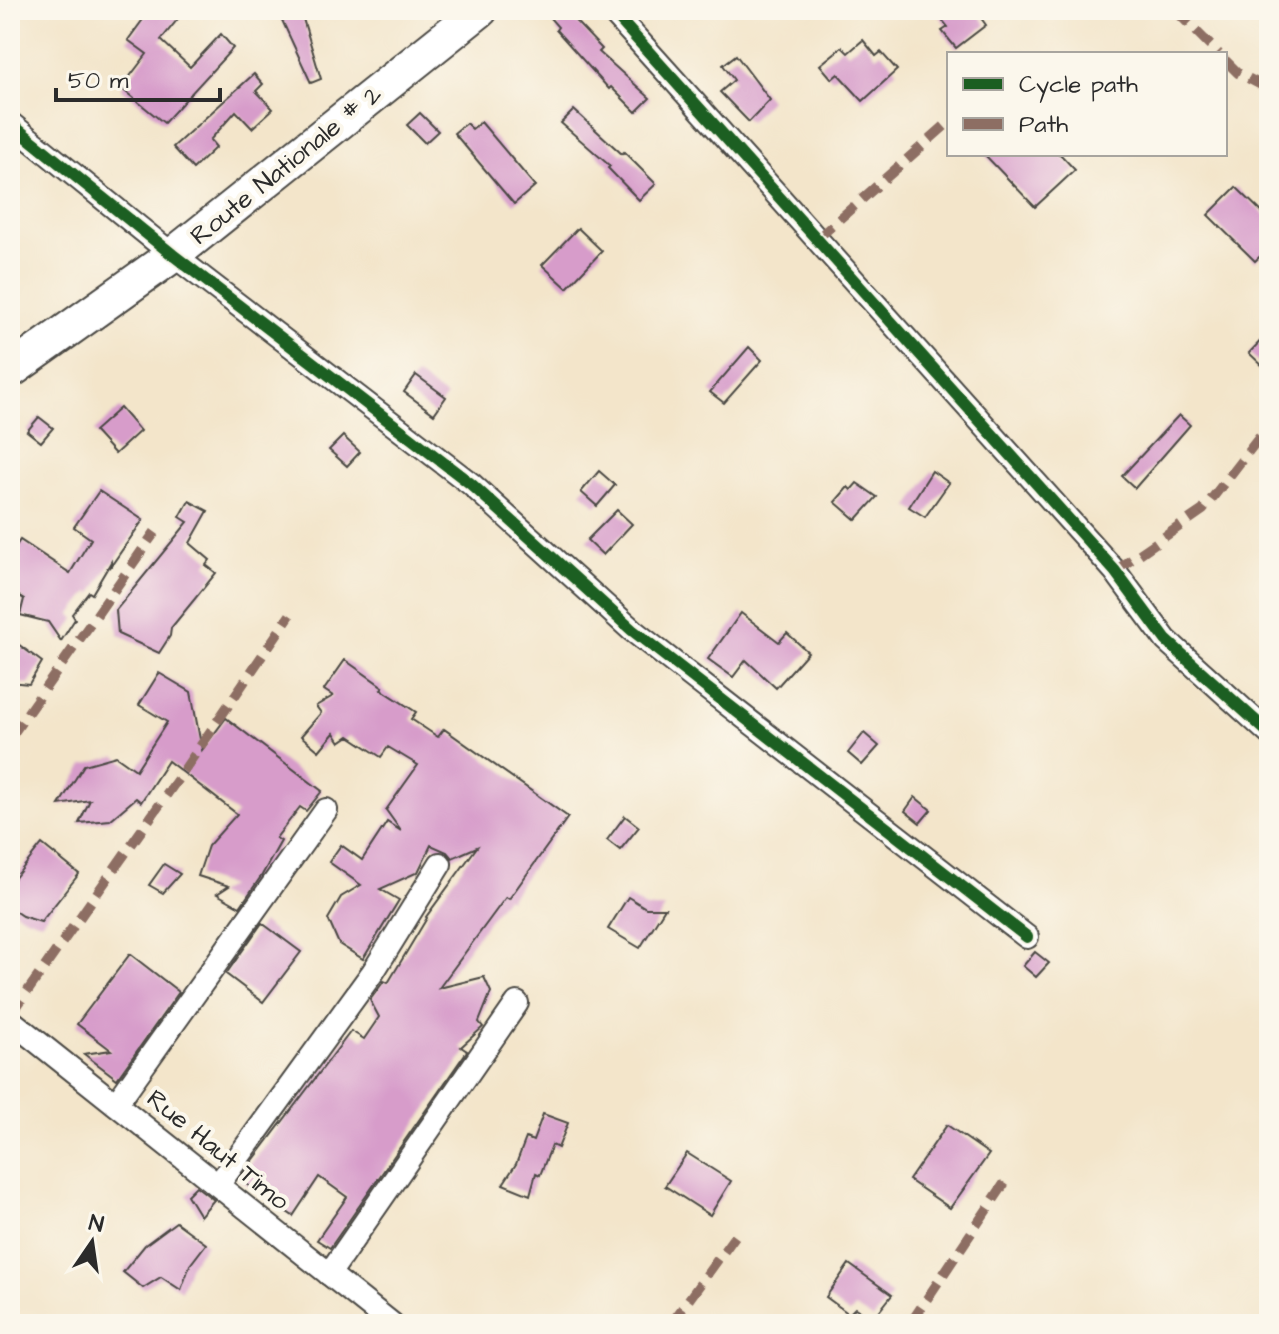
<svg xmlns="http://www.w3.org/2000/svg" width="1279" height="1334" viewBox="0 0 1279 1334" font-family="'Architects Daughter',sans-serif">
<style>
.building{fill:#d79cca}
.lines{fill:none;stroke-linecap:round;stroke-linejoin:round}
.street-casing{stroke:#494743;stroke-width:26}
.primary-casing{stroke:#494743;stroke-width:38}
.street{stroke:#fff;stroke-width:22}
.primary{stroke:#fff;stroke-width:34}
.quiet{stroke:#8d6e63;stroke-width:10;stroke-dasharray:20 10;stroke-linecap:butt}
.cycleway-casing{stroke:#fbf7ec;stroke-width:17}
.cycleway{stroke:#1b5e20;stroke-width:12}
.labels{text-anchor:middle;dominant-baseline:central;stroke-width:8;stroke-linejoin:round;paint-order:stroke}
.street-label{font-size:26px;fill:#2b2b2b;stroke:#fbf7ec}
</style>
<rect width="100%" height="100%" fill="#fbf7ec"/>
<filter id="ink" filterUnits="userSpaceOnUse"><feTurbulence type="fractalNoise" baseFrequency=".0125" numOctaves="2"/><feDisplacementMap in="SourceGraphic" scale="16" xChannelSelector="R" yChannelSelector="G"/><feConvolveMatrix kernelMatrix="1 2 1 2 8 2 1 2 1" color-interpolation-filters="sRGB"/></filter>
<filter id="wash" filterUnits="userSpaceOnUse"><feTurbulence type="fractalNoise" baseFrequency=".006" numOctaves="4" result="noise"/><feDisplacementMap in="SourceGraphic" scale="32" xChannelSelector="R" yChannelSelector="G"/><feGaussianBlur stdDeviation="1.8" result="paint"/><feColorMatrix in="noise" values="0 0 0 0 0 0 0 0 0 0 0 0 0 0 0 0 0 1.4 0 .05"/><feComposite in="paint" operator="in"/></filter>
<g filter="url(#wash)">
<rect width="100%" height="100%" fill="#f3e5ca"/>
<g id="blocks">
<g class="building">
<polygon points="150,10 185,10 161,40 190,67 221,34 233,48 164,123 121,88 147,54 128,40"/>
<polygon points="543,10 565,10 602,49 599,52 650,98 636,112 611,87 609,89 556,30 558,27"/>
<polygon points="934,10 975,10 986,25 956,48 942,31 948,27"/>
<polygon points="301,12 321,79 311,83 281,18"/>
<polygon points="863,40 876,56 881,52 897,70 863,101 838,74 832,79 820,65 842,47 848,53"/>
<polygon points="736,55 770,100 749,122 720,92 734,80 723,65"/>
<polygon points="254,74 263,84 256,91 273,109 252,128 236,111 210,140 216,147 193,169 173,147"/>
<polygon points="574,110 622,154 624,152 656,184 639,200 608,168 610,166 561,123"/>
<polygon points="420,113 438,131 425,143 407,125"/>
<polygon points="481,122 535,186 514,204 454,133 466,123 472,129"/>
<polygon points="984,154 1060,154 1075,170 1035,207"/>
<polygon points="1236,187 1269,219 1269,248 1255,261 1208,215"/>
<polygon points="578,228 602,251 567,288 542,265"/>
<polygon points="1269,332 1269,372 1249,353"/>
<polygon points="749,347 762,360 724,403 710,392"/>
<polygon points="416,375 446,397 434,414 404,392"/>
<polygon points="120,408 140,431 115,454 94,431"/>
<polygon points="1179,415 1190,425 1135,488 1122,476"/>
<polygon points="39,417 53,428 41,442 27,431"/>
<polygon points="343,436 360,452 347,466 329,450"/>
<polygon points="599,471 615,485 597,506 581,492"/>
<polygon points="932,471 949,483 925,517 909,507"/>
<polygon points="857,483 877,497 856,520 835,502 848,487 851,490"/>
<polygon points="99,491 143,520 111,566 111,562 92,594 89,592 72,614 75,619 61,641 48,622 20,615 24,599 10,590 10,555 20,540 70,573 91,539 74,527"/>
<polygon points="189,501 208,511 190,543 210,560 206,565 216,573 171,628 170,636 159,653 118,634 116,610 188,522 180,517"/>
<polygon points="617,510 632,524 603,555 587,540"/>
<polygon points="741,613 779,642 787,633 808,652 776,688 746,660 733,677 708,659"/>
<polygon points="10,638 42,662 29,684 10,682"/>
<polygon points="345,660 383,687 381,689 416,712 411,719 438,737 444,729 568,817 509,899 506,897 439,988 484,977 491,992 479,1022 483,1027 461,1047 467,1051 330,1248 317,1240 347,1197 319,1177 293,1216 239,1179 351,1031 364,1039 379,1017 370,1000 384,981 388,983 427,918 426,917 477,847 452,858 447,852 431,845 418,872 380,889 399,900 363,959 339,944 328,919 341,897 361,885 329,862 341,845 362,860 387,822 401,831 386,810 418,765 388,747 381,757 349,736 340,742 334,733 319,751 301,736 321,713 316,706 333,696 324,690"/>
<polygon points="159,673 191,692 202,750 226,718 322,791 306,811 300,807 276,838 281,841 262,875 240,907 217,894 229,886 198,876 208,846 237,814 168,761 141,802 136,798 110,820 79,823 90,800 59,805 84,765 116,756 136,770 167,722 139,705"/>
<polygon points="864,733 879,746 862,765 848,753"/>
<polygon points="915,797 931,810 920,823 905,811"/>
<polygon points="625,816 639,827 620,850 607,840"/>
<polygon points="42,844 79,874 41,922 22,916 10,908 10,884"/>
<polygon points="164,864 180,874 163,893 149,885"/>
<polygon points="628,897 646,908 665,908 640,948 608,929"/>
<polygon points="262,923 301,952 263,1002 226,974"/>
<polygon points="1035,952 1049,963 1036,977 1023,966"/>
<polygon points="130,954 179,992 117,1079 84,1054 111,1050 77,1024"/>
<polygon points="543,1114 568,1123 558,1148 552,1145 540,1175 536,1173 530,1195 503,1184 516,1164 526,1138 533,1141"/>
<polygon points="947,1125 989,1154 950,1208 909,1180"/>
<polygon points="687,1153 731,1181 710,1215 665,1186"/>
<polygon points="196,1186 214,1200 200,1216 187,1195"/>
<polygon points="176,1222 206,1244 190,1265 181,1290 161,1277 143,1288 123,1272 145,1245"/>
<polygon points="849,1264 892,1295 873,1319 855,1308 849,1314 826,1297"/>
</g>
</g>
</g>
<g filter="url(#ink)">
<use href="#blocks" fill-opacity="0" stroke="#494743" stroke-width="2"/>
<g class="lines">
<defs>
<g id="street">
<polyline points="611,10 1115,571 1166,640 1269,733"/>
<polyline points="10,123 173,255 471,484 632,630 1027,937"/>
<polyline points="10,1020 392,1324"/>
<polyline points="116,1104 326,810"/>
<polyline points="218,1185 373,972 440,864"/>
<polyline points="329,1274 517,1003"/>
</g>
<polyline id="primary" points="10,371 173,255 480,10"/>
</defs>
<use href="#street" class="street-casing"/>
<use href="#primary" class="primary-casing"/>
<use href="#street" class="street"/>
<use href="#primary" class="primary"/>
<g class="quiet">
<polyline points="1175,10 1219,54"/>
<polyline points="1225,60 1238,73 1269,89"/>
<polyline points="817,239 949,122"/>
<polyline points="1115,571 1203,510 1269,425"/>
<polyline points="10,738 155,532"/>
<polyline points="10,1016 182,773 290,615"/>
<polyline points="671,1324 735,1236"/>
<polyline points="910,1324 1008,1178"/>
</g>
<defs>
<g id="cycleway">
<polyline points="611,10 1115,571 1166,640 1269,733"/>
<polyline points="10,123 173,255 471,484 632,630 1027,937"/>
</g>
</defs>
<use href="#cycleway" class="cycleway-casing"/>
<use href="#cycleway" class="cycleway"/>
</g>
</g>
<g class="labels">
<g class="street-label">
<text transform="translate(286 165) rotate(-39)">Route Nationale # 2</text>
<text transform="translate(218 1150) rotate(39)">Rue Haut Timo</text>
</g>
</g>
<rect width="1279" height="1334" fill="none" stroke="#fbf7ec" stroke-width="40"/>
<rect x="947" y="52" width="280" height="104" fill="#fbf7ec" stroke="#a8a59f" stroke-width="2"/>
<rect x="963" y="78" width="40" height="12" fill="#1b5e20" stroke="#a8a59f" stroke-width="2"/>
<text x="1019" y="92" font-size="24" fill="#2b2b2b">Cycle path</text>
<rect x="963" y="118" width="40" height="12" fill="#8d6e63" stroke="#a8a59f" stroke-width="2"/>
<text x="1019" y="132" font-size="24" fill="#2b2b2b">Path</text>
<g transform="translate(92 1242) rotate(13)" stroke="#fbf7ec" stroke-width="6" paint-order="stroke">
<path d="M0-6L14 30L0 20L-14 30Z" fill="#2b2b2b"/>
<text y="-12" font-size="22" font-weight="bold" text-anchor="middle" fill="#2b2b2b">N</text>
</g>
<path d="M56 88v12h164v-12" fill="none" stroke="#2b2b2b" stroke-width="4"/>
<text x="68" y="88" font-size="24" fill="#2b2b2b" stroke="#fbf7ec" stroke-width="6" paint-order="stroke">50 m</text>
</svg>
